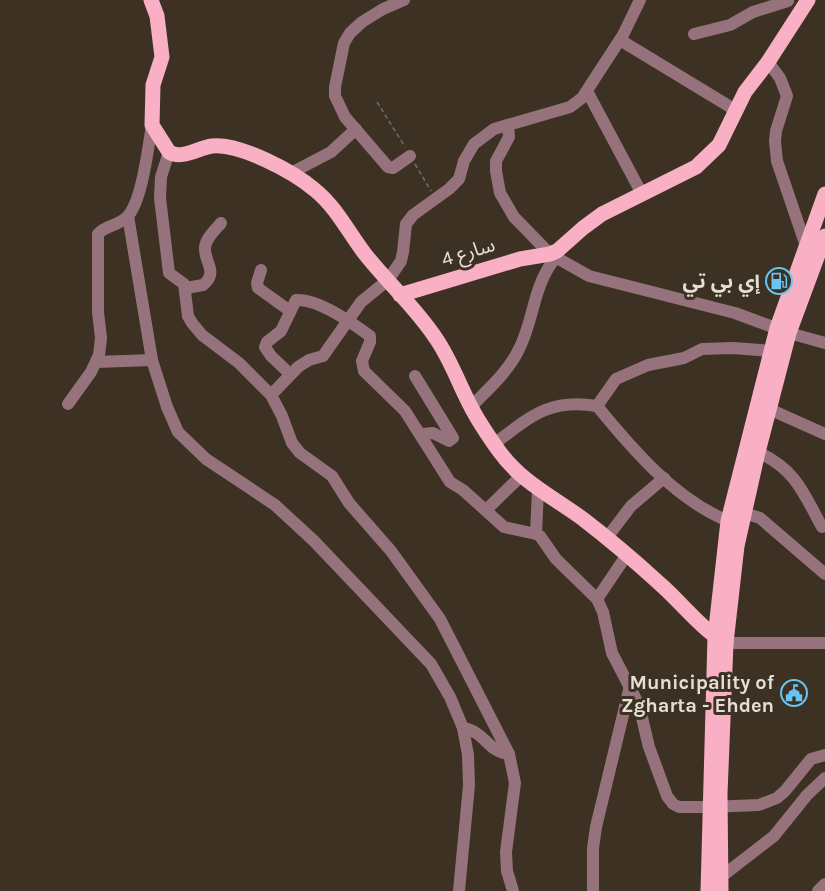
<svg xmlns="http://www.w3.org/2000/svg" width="825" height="891" viewBox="0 0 825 891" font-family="Karla,'Noto Sans Arabic',sans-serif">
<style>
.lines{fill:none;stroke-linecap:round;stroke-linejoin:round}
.path{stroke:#766c61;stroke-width:1.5;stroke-dasharray:4.5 3;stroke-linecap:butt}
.minor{stroke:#96727c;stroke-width:12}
.major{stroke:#f9afc4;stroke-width:15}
.labels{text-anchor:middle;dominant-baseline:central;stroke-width:6;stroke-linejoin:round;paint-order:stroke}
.street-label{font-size:20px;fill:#e6dfd7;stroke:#3c3123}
.poi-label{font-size:20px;font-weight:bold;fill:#e6dfd7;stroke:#3c3123;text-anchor:end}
</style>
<rect width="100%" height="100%" fill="#3c3123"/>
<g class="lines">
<g class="path">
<polyline points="377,102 405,147"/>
<polyline points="415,164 431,191"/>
</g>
<g class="minor">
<polyline points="404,0 383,9 362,22 350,33 344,43 335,87 335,96 345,117 388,167 393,168 410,156"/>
<polyline points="694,34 730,25 753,12 788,1"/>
<polyline points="620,40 737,111"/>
<polyline points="768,62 780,78 787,96 776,131 775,141 777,161 807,249"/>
<polyline points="587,91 642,194"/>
<polyline points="508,125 509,137 496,161 496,171 500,193 514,217 550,254 589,276 735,313 789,333 825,343"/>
<polyline points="169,152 161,177 160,198 169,273 184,284 188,316 192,323 202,335 239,363 271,395 282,416 292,443 300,453 332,476 349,503 391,551 440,619 509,754 515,783 506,852 507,871 513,891"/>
<polyline points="291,173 331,152 356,129"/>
<polyline points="128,216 152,360 167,407 178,432 206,459 275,505 314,541 431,664 450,697 463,728 468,755 469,785 459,891"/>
<polyline points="261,270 257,283 258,288 290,311"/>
<path d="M186 288 203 285C219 272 204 262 205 248 205 239 215 230 221 223"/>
<polyline points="96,362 152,360"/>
<path d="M290 374 271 356 265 347 267 342 281 331 296 300C318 298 353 324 370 336V342L362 361 364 371 405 411 450 482 463 490 504 527 536 534 540 536 556 559 597 599 603 612 612 653 639 705 649 747 667 796 673 804 679 807H709L759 805 777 798 785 791 811 759 825 755"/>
<polyline points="415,376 453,438 449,441 433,433 422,434"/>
<polyline points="271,395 298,367 309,360 323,356 361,302 388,280 401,261 403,252 406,224 413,215 449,189 459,179 464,161 474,144 494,129 570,107 582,98 623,35 640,0"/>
<path d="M68 404 91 372 99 355 101 338 98 312V234C106 225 118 226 127 217 142 202 148 148 152 125"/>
<path d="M471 407C487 390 506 374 517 353 535 321 531 288 556 257"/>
<polyline points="769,409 825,434"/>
<path d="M494 444C530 417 549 398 597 406"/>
<path d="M758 452C796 470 803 492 822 527"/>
<polyline points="486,510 520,477"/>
<polyline points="744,513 760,518 825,574"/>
<path d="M728 521C675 499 633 450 597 406L616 379 648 365 684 358 702 349 733 348 772 351"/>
<polyline points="536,534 538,489"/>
<polyline points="606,539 631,506 664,478"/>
<polyline points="597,599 626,556"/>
<polyline points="726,643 825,643"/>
<path d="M463 728C486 732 486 751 509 754"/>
<polyline points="721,877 774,836 807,795 825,778"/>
<polyline points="593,891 593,848 596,827 630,686"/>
<polyline points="818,891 825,884"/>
</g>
<g class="major">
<path d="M151 0 157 16 162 57 153 85 152 125 169 152C182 160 198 148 212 146 240 143 294 172 315 190 337 208 348 232 365 254 387 282 415 307 435 337 450 358 458 382 470 405 478 421 489 437 499 451 521 482 553 497 583 519 609 539 635 561 659 583 680 601 703 631 726 643"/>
<polyline points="400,295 520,259 550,254 557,251 583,228 602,214 696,167 719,145 745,92 768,62 808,0"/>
<polyline points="708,891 715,637 728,521 777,328 825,194"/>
<polyline points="721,891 720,794 726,643 737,546 758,452 789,333 825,236"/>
</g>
</g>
<defs>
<symbol id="fuel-ring" viewBox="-11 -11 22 22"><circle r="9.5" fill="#3c3123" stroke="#68c4f0" stroke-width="1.5"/><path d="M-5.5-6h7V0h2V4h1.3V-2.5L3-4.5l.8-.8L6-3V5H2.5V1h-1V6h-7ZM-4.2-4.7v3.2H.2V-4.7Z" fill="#68c4f0"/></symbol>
<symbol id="civic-ring" viewBox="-11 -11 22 22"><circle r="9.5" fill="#3c3123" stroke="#68c4f0" stroke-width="1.5"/><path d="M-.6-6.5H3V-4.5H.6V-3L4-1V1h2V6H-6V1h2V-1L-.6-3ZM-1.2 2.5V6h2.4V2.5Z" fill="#68c4f0"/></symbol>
</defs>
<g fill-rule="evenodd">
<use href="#fuel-ring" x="764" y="266" width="30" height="30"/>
<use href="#civic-ring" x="779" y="678" width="30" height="30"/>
</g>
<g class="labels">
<g class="street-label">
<text transform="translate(468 252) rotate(-17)">سارع 4</text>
</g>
<g class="poi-label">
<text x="760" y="281">إي بي تي</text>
<text x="774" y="682">Municipality of<tspan x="774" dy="23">Zgharta - Ehden</tspan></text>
</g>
</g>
</svg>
